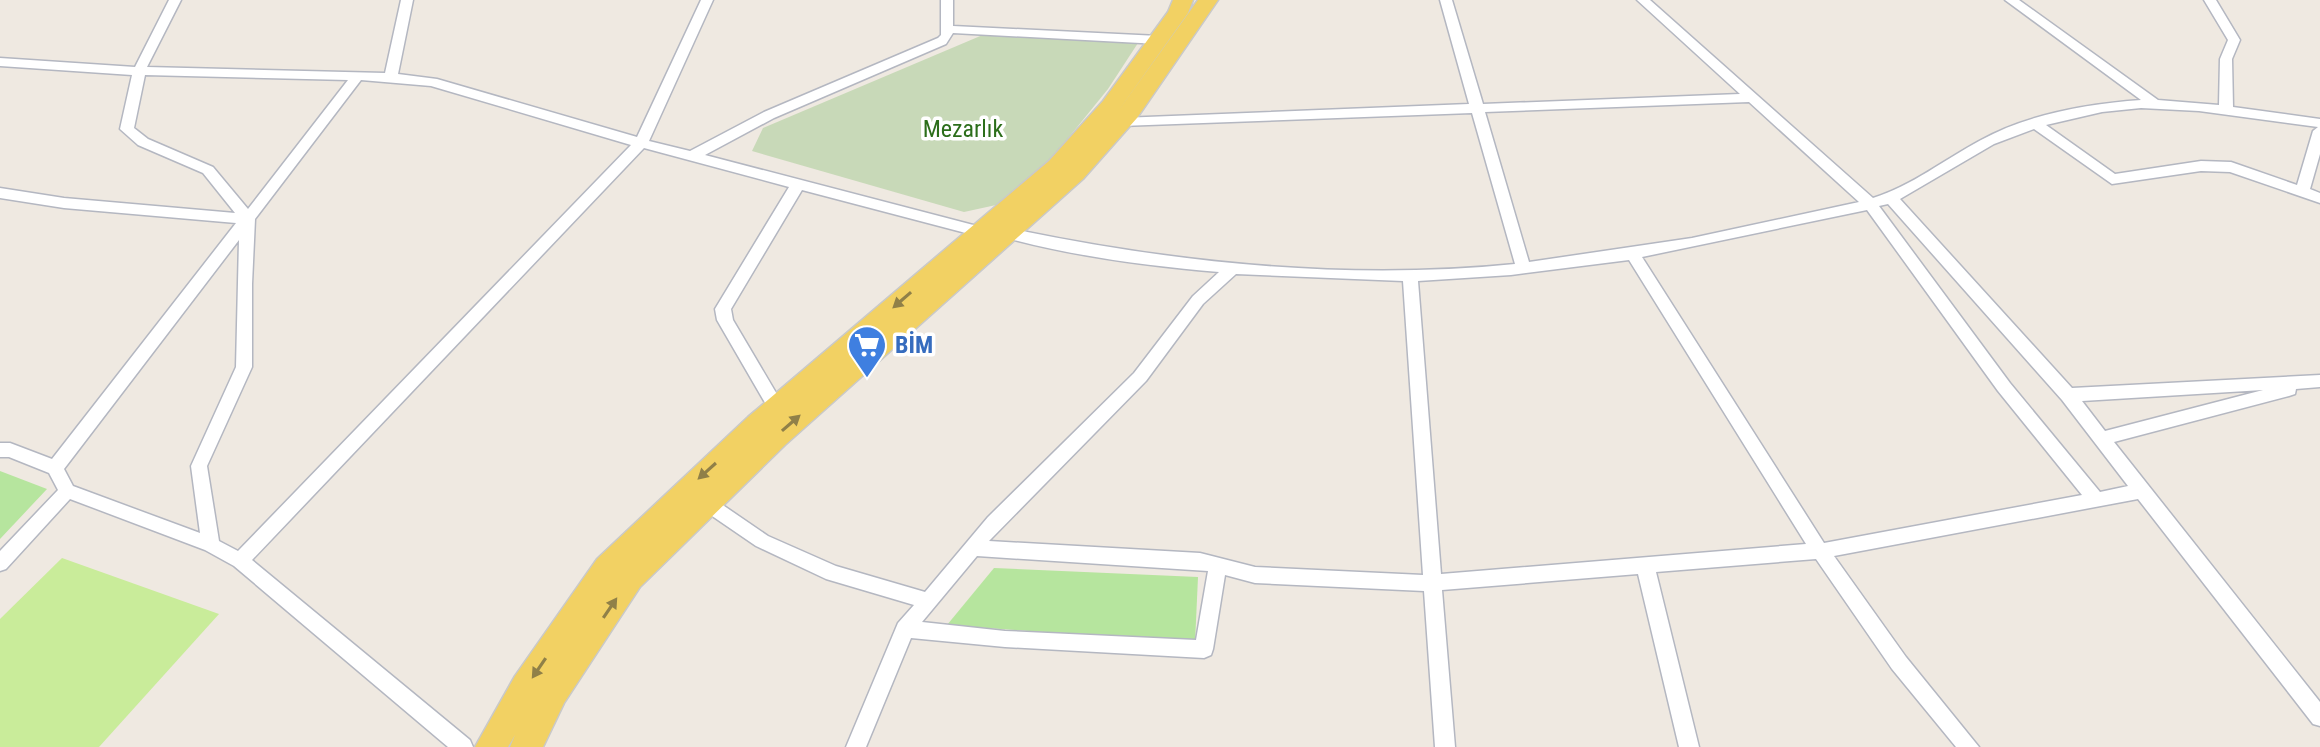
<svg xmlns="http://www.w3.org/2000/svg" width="2320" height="747" viewBox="0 0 2320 747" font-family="'Roboto Condensed',sans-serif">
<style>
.green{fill:#b6e59e}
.cemetery{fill:#c8d9b8}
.pitch{fill:#c9ec9a}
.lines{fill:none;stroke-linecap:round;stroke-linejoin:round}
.minor-casing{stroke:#b4b7c1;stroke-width:3}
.primary-casing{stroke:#c9c9c9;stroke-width:3}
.minor{fill:#fff;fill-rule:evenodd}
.primary{fill:#f2d163;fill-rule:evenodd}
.oneway{fill:#908048}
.labels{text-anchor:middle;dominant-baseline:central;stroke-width:7;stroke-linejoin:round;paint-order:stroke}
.park-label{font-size:24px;fill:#2c6e1b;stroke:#fff}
.shop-label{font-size:24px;font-weight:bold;fill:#366cbe;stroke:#fff;text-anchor:start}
</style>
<rect width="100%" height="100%" fill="#efe9e1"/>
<g class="green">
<polygon points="0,471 47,489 0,539"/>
<polygon points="994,568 1198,577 1195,643 947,625"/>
</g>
<polygon class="cemetery" points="985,34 1138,43 1108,89 1048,163 996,205 964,212 752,151 763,128"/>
<polygon class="pitch" points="62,558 219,614 99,747 0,747 0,619"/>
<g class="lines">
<defs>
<g id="minor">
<path d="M169 0H181L147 67 385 73 401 0H413L398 74 437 79 637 137 701 0H713L649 141 690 151 764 112 938 38 941 35V0H953V26L1159 36 1165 40 1159 44 953 33 946 44 774 118 705 155 981 227 988 232 981 237 802 190 731 309 733 320 785 408 783 413H771L717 320 715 309 789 187 644 148 252 560 470 740 473 747H448L234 566 205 550 70 499 6 569 0 571V551L58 490 49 473 9 457H0V443H10L52 459 236 223 64 208 0 198V188L64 198 235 213 203 173 138 145 120 129 132 75 0 66V58L135 67ZM145 75 348 80 248 209 213 167 148 139 134 128ZM361 80 431 86 631 145 238 551 219 541 207 466 252 367V284L255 219ZM239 240 236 367 191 466 200 533 73 486 64 469Z"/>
<path d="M1440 0H1452L1483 104 1740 94 1637 0H1650L1873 198C1912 186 1945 159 1981 140 2028 114 2087 104 2141 100L2005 0H2019L2158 100 2219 105 2220 59 2228 40 2204 0H2216L2240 40 2232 59 2233 107 2320 119V154L2310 189 2320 193V203L2230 172 2201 171 2112 184 2034 129 1994 144 1900 199 2072 388 2320 375V387L2296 389 2295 394 2289 396 2114 442 2320 702V726L2313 724 2138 499 1834 556 1906 657 1979 747H1956L1892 669 1816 559 1656 572 1699 747H1679L1638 574 1442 590 1455 747H1435L1424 591 1255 583 1225 575 1213 649 1211 655 1204 658 1005 647 911 638 866 747H846L898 623 914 605 826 579 756 546 699 507 696 502 699 497 705 495 711 497 768 536 836 566 925 592 988 517 1134 373 1193 296 1219 272C1147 266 1072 256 1003 237L1001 233 1008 228C1174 263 1346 281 1515 264L1472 113 1121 126 1114 122 1121 118 1469 104ZM1749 102 1859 202 1692 238 1529 262 1485 112ZM2141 108 2199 111 2318 127 2313 131 2297 185 2231 162 2201 161 2115 174 2046 125 2102 112ZM1888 204 2062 400 2128 486 2100 492 2010 383 1879 206ZM1867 210 1998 391 2082 495 1824 543 1642 257ZM1629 260 1806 544 1441 574 1418 281 1511 275ZM1236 274 1403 281 1423 575 1255 567 1200 553 989 541 1146 381 1203 304ZM2263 390 2105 431 2082 401ZM977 556 1208 571 1196 640 1005 631 922 622Z"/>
</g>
<polygon id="primary" points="1173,0 1193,0 1188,13 1116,114 1198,0 1218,0 1137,118 1083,179 785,445 640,587 564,703 543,747 510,747 515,735 508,747 475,747 515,676 597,559 748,417 1049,161 1103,101 1168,12"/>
</defs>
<use href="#minor" class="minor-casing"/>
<use href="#primary" class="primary-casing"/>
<use href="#minor" class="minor"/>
<use href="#primary" class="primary"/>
</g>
<defs><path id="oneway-solid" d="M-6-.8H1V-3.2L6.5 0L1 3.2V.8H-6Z" transform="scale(2)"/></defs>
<g class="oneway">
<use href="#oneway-solid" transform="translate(902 300) rotate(139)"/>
<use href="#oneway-solid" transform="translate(791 423) rotate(-41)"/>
<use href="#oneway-solid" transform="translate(707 471) rotate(138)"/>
<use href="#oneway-solid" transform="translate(610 608) rotate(-56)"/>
<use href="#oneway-solid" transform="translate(539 668) rotate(124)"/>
</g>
<defs>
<symbol id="supermarket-pin" viewBox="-11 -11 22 30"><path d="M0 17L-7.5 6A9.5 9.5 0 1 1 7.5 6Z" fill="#3f7fe0" stroke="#fff"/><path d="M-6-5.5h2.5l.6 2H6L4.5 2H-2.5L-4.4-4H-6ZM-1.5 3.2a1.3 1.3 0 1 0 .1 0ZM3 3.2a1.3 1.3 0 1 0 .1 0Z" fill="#fff"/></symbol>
</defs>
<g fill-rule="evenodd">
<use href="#supermarket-pin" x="845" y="323" width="44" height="60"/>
</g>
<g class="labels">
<g class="park-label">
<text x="963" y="129">Mezarlık</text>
</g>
<g class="shop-label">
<text x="895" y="345">BİM</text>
</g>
</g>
</svg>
